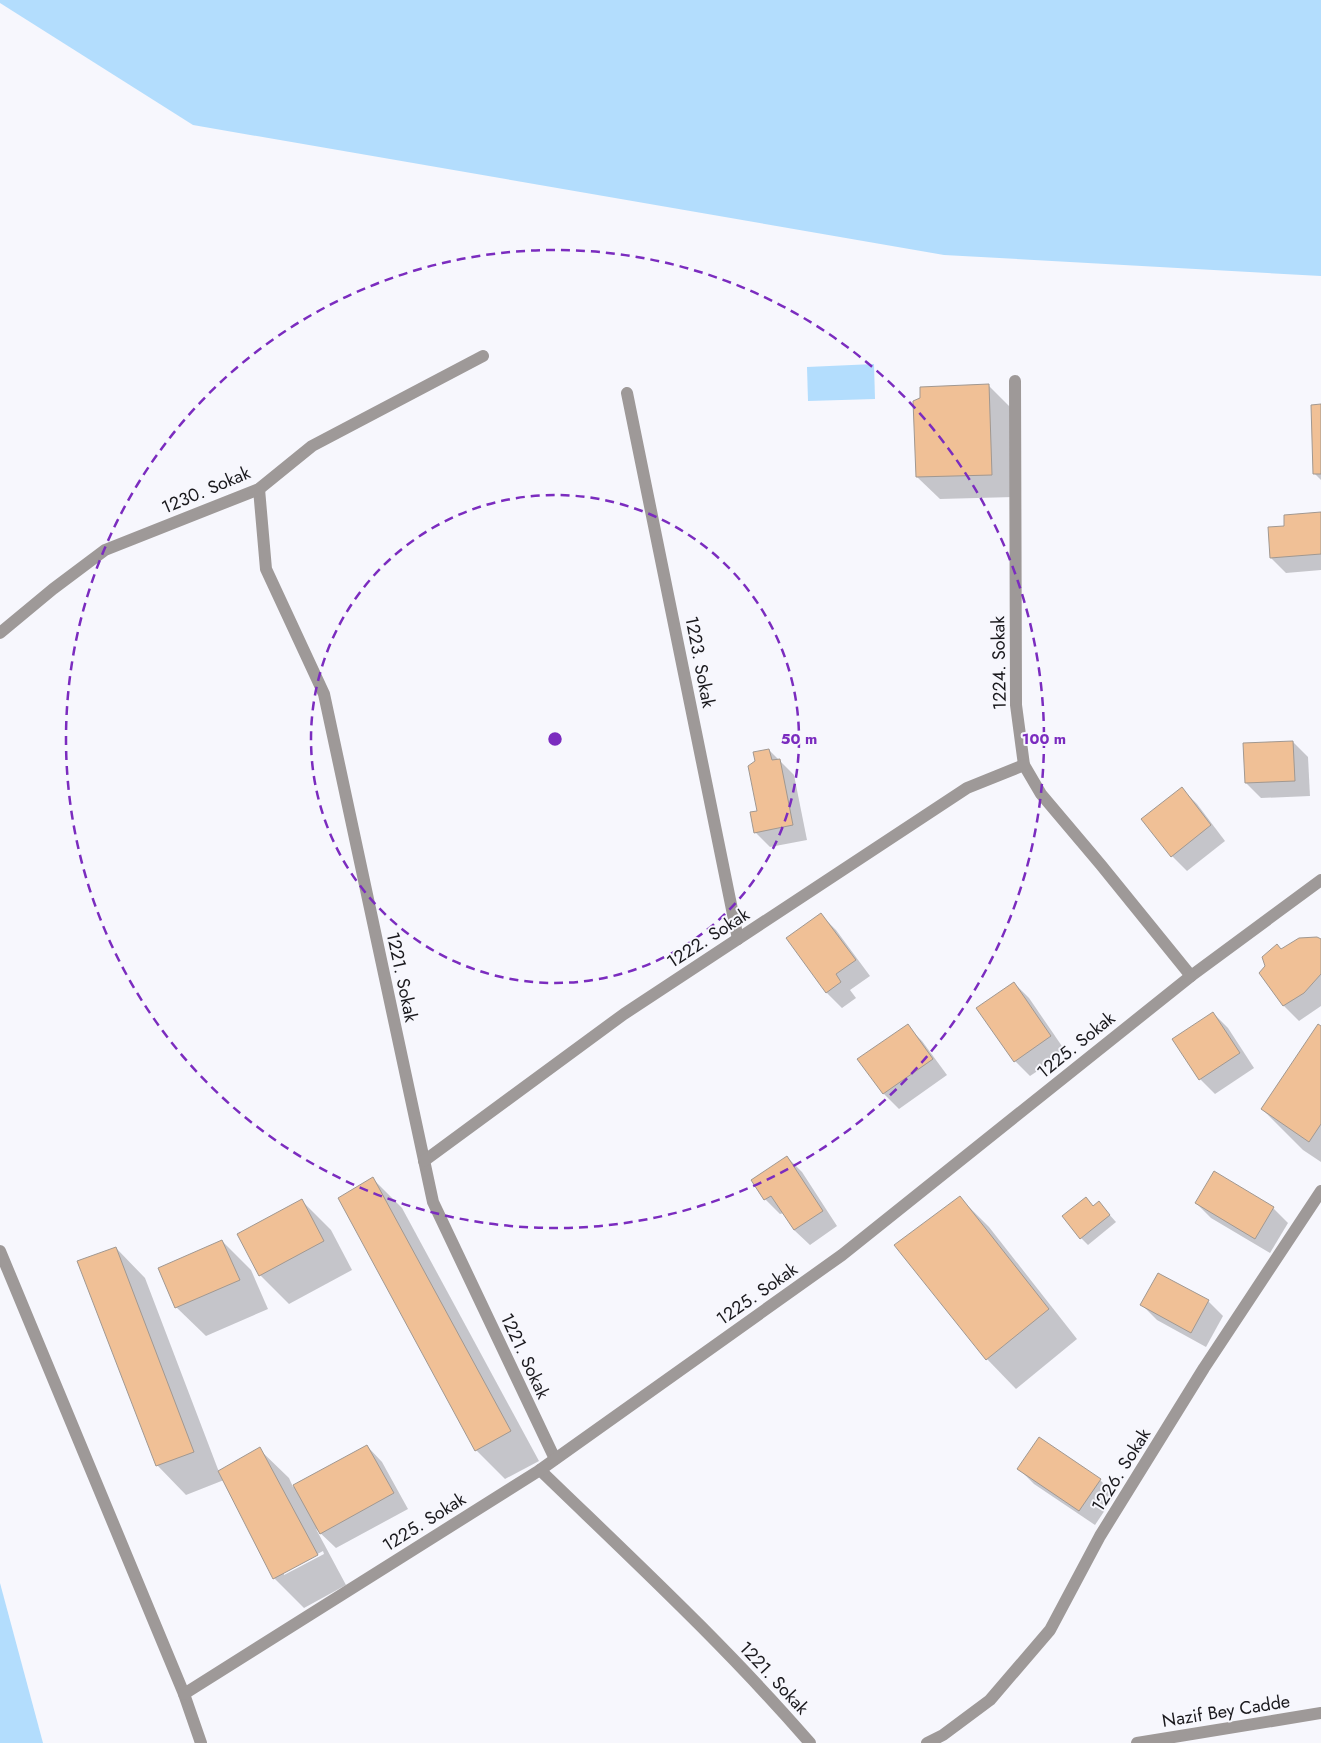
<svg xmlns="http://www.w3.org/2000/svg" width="1321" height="1743" viewBox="0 0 1321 1743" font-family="Jost,sans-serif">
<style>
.water{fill:#b3ddfd}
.shadow{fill:#0003;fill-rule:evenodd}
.building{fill:#f0c096;stroke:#a19891}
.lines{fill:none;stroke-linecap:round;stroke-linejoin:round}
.minor{stroke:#9e9998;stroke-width:12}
.ring{fill:none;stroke:#7b2cbf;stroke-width:2.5;stroke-dasharray:9 6}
.labels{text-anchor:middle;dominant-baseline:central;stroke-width:4;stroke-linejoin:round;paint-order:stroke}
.street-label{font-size:18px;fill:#1a191d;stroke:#f7f7fd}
.centre{fill:#7b2cbf;stroke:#f7f7fd;stroke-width:2.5}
.ring-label{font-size:15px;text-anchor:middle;font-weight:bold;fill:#7b2cbf;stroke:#f7f7fd;stroke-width:4;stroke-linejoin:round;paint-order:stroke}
</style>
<rect width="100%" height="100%" fill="#f7f7fd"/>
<g class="water">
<polygon points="0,0 1321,0 1321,276 944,255 193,125 0,3"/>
<polygon points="874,364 875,399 808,401 807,367"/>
<polygon points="0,1583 43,1743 0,1743"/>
</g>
<g class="shadow">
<polygon points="988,385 1011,408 1014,497 940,499 917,477"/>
<polygon points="1321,406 1321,480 1314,473"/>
<polygon points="1321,513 1321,570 1286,573 1271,558"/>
<polygon points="1293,742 1308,757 1310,796 1261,798 1246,783"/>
<polygon points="769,750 794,775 807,840 770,847 755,832"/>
<polygon points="1182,789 1197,804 1225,841 1187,871 1172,856"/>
<polygon points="821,915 836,930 870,976 850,990 856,998 842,1008 827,993 788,938"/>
<polygon points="1321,941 1321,1006 1299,1021 1284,1006 1261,973 1282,951"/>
<polygon points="1014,983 1029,998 1066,1052 1030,1076 1015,1061"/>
<polygon points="1213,1013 1228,1028 1254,1068 1215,1094 1200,1079"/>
<polygon points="907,1026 922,1041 947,1075 899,1109 884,1094"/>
<polygon points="1321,1027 1321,1162 1303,1150 1262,1109"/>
<polygon points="787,1157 802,1172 837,1226 810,1245 794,1230 784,1213 780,1214 765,1199 753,1180"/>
<polygon points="373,1179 402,1208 539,1461 505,1479 476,1450"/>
<polygon points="960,1198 989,1227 1077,1339 1016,1389 987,1359 896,1245"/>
<polygon points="302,1201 331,1230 352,1270 289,1304 260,1275"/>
<polygon points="1099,1203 1116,1222 1088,1245 1081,1238"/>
<polygon points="1196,1203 1273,1208 1288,1223 1270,1253 1211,1218"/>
<polygon points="222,1241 251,1270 268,1309 206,1336 176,1307"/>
<path d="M116 1248 145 1278 219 1472 259 1449 289 1478 293 1487 367 1446 382 1462 408 1509 336 1548 316 1529 346 1585 304 1608 274 1578 224 1480 186 1495 157 1465ZM323 1551 324 1554 284 1575V1572Z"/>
<polygon points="1208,1301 1223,1316 1206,1347 1157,1320 1142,1305"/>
<polygon points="1019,1469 1100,1480 1115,1495 1095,1525 1034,1484"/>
</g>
<g class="building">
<polygon points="989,384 992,475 916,477 913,401 920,398 920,387"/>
<polygon points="1321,404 1321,474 1313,474 1311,405"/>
<polygon points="1321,512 1321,554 1270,558 1268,527 1284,526 1284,515"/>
<polygon points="1293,741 1295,781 1245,783 1243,743"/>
<polygon points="769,749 772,760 780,759 793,825 754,833 750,812 757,811 748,766 755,761 753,752"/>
<polygon points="1182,787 1211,825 1171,857 1141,819"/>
<polygon points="821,913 856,960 836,974 841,982 826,993 786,938"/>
<polygon points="1317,937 1321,939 1321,974 1304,993 1283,1006 1259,973 1265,966 1262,957 1277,944 1281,949 1299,938"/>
<polygon points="1014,982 1051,1036 1014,1062 976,1008"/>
<polygon points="1213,1012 1240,1053 1199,1080 1172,1039"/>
<polygon points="908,1024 933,1059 883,1094 857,1059"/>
<polygon points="1318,1024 1321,1026 1321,1124 1309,1142 1261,1109"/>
<polygon points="787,1156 823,1211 794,1230 771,1196 764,1200 751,1180"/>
<polygon points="1214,1171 1274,1207 1255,1239 1195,1203"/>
<polygon points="373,1177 511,1431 475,1451 338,1198"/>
<polygon points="960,1196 1049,1309 986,1360 894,1245"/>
<polygon points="1086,1197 1093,1206 1099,1201 1110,1215 1080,1239 1062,1216"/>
<polygon points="302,1199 324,1241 259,1276 237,1234"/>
<polygon points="222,1240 240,1280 175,1308 158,1268"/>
<polygon points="116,1247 194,1452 156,1466 77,1261"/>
<polygon points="1158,1273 1209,1300 1191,1333 1140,1305"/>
<polygon points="1039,1437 1101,1479 1079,1511 1017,1469"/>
<polygon points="367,1445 394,1493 320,1534 293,1485"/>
<polygon points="260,1447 318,1555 273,1579 218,1471"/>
</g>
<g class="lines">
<g class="minor">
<polyline points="1015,381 1016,705 1024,765 1041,794 1101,865 1191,976"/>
<polyline points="627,393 738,939"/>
<polyline points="259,489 266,569 324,694 433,1202 555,1459"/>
<polyline points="0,633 53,589 105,550 259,489 312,446 483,356"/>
<polyline points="424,1161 624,1014 967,788 1024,765"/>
<polyline points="0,1251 184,1694 201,1743"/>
<path d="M540 1470C632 1559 726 1646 810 1743"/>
<polyline points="184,1694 540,1470 842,1255 1191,976 1321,880"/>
<polyline points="927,1743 943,1735 990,1700 1050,1630 1100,1536 1204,1368 1321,1191"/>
<polyline points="1137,1743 1321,1713"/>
</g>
</g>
<g class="ring">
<circle cx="555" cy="739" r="244"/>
<circle cx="555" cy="739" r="489"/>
</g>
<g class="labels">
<g class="street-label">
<text transform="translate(206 490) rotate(-23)">1230. Sokak</text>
<text transform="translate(700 662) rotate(79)">1223. Sokak</text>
<text transform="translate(999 663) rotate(-91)">1224. Sokak</text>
<text transform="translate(708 938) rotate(-33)">1222. Sokak</text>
<text transform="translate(402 977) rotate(78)">1221. Sokak</text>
<text transform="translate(1076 1045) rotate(-39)">1225. Sokak</text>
<text transform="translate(757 1294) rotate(-35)">1225. Sokak</text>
<text transform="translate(525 1356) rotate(65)">1221. Sokak</text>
<text transform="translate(1121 1470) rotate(-58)">1226. Sokak</text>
<text transform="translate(424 1522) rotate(-32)">1225. Sokak</text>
<text transform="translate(774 1678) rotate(47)">1221. Sokak</text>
<text transform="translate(1226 1711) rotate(-9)">Nazif Bey Cadde</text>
</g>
</g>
<circle cx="555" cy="739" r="8" class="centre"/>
<g class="ring-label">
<text x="799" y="744">50 m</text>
<text x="1044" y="744">100 m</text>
</g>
</svg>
